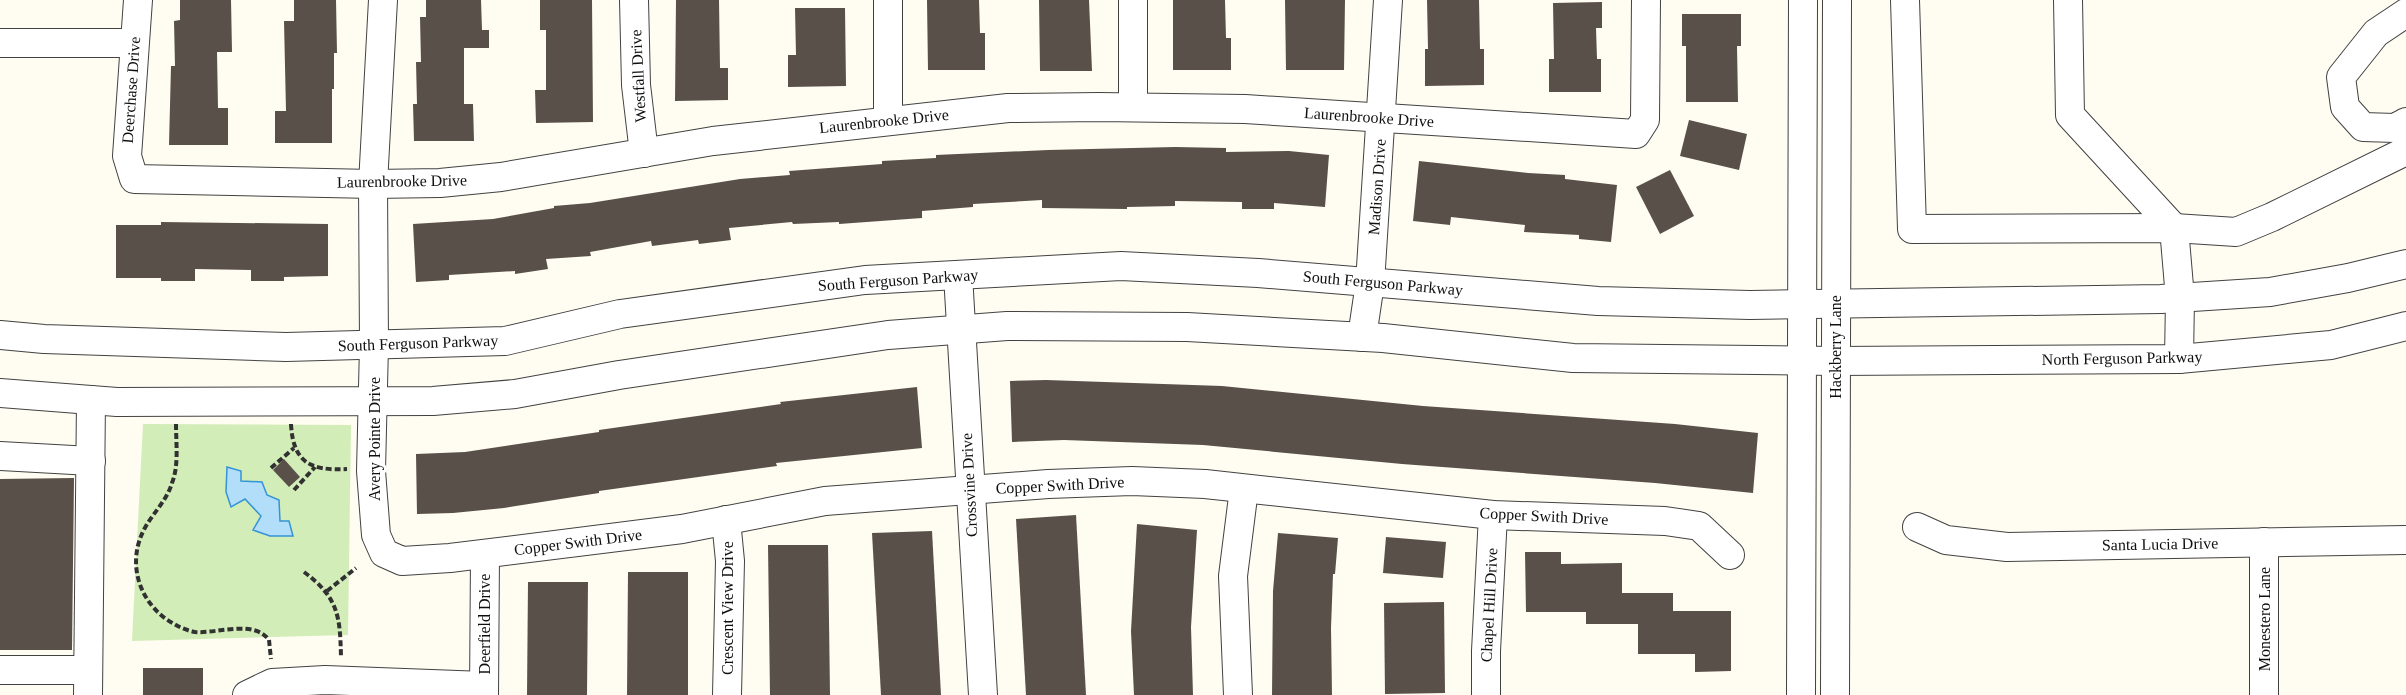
<svg xmlns="http://www.w3.org/2000/svg" width="2406" height="695" viewBox="0 0 2406 695" font-family="Georgia,serif">
<style>
.green{fill:#d2edb7}
.water{fill:#b2defa;stroke:#3494d6;stroke-width:1.5}
.building{fill:#59504a}
.lines{fill:none;stroke-linecap:round;stroke-linejoin:round}
.minor-casing{stroke:#424242;stroke-width:30}
.path{stroke:#313131;stroke-width:4;stroke-dasharray:6 3;stroke-linecap:butt}
.minor{stroke:#fff;stroke-width:28}
.labels{text-anchor:middle;dominant-baseline:central;stroke-width:6;stroke-linejoin:round;paint-order:stroke}
.street-label{font-size:16px;fill:#0f0f0f;stroke:#fff}
</style>
<rect width="100%" height="100%" fill="#fffcf1"/>
<polygon class="green" points="143,424 351,425 348,635 132,641"/>
<polygon class="water" points="227,467 241,471 241,481 262,482 267,495 279,500 280,521 289,521 293,536 270,536 253,530 261,516 245,499 231,507 226,492"/>
<g class="building">
<polygon points="180,0 231,0 232,52 217,52 218,108 228,108 228,145 169,145 171,66 175,66 174,21 180,20"/>
<polygon points="294,0 336,0 337,53 334,53 334,89 332,89 332,143 275,143 275,111 286,111 284,21 294,21"/>
<polygon points="426,0 481,0 482,30 489,30 489,48 464,48 464,104 473,104 474,141 414,141 413,104 417,104 416,62 421,62 420,17 426,17"/>
<polygon points="540,0 592,0 593,122 536,123 535,90 546,90 546,30 540,30"/>
<polygon points="676,0 719,0 720,68 728,68 728,100 675,101"/>
<polygon points="927,0 979,0 980,33 985,33 985,70 928,70"/>
<polygon points="1039,0 1089,0 1092,71 1040,71"/>
<polygon points="1173,0 1225,0 1226,38 1231,38 1231,70 1173,70"/>
<polygon points="1285,0 1345,0 1344,70 1286,70"/>
<polygon points="1427,0 1479,0 1480,49 1484,49 1484,85 1425,86 1425,49 1428,49"/>
<polygon points="1602,2 1602,28 1596,28 1597,59 1601,59 1601,92 1549,92 1549,59 1554,59 1553,3"/>
<polygon points="795,8 845,8 846,86 788,87 788,55 796,55"/>
<polygon points="1682,14 1741,14 1741,46 1737,46 1738,102 1686,102 1686,46 1682,46"/>
<polygon points="1689,120 1747,134 1739,170 1680,156"/>
<polygon points="1175,147 1226,148 1226,152 1289,151 1329,155 1325,207 1274,203 1274,209 1242,209 1242,202 1175,201 1175,206 1127,207 1127,209 1042,208 1042,200 973,204 973,207 922,211 922,218 839,224 839,222 793,224 792,222 729,228 731,240 699,244 698,240 652,246 651,241 590,252 591,256 546,259 548,269 515,274 515,271 449,275 449,280 416,282 413,224 493,219 554,208 554,206 590,203 740,179 790,175 789,171 882,164 882,161 936,158 936,155 1048,150"/>
<polygon points="1419,161 1528,173 1565,175 1565,179 1617,185 1611,242 1579,239 1579,235 1524,232 1525,225 1451,217 1450,225 1413,221"/>
<polygon points="1670,170 1694,216 1660,234 1636,187"/>
<polygon points="161,222 328,224 328,276 284,277 284,281 251,281 251,270 195,269 195,281 161,281 161,278 116,278 116,225 161,225"/>
<polygon points="1046,380 1222,386 1423,406 1675,424 1758,433 1753,493 1655,483 1402,464 1203,445 1064,440 1012,442 1010,381"/>
<polygon points="917,387 922,448 776,463 777,466 599,491 599,493 504,508 453,513 417,514 416,454 465,452 599,432 599,430 781,404 780,402"/>
<polygon points="284,459 300,477 289,487 273,470"/>
<polygon points="74,478 72,650 0,650 0,479"/>
<polygon points="1076,515 1086,695 1026,695 1016,519"/>
<polygon points="1137,524 1197,530 1191,627 1193,695 1134,695 1131,631"/>
<polygon points="932,531 941,695 881,695 872,533"/>
<polygon points="1278,533 1338,538 1335,574 1333,574 1331,628 1332,695 1272,695 1273,591"/>
<polygon points="1386,537 1446,542 1443,578 1383,573"/>
<polygon points="768,545 828,545 830,695 770,695"/>
<polygon points="1525,552 1561,552 1561,564 1622,563 1622,593 1673,593 1673,611 1731,611 1731,671 1695,672 1695,654 1638,654 1638,624 1586,624 1586,612 1526,612"/>
<polygon points="628,572 688,572 688,695 627,695"/>
<polygon points="528,582 588,582 587,695 527,695"/>
<polygon points="1444,602 1445,693 1385,694 1384,603"/>
<rect x="143" y="668" width="60" height="27"/>
</g>
<g class="lines">
<defs>
<g id="minor">
<polyline points="138,0 127,156 134,179 373,184 440,183 501,177 713,141 1008,108 1099,107 1245,109 1636,134 1645,120 1646,0"/>
<polyline points="383,0 373,184 374,345 371,471 376,535 384,553 402,561 450,558 682,529 825,501 1048,484 1132,481 1205,484 1493,515 1665,521 1699,526 1730,555"/>
<polyline points="634,0 636,85 644,153"/>
<polyline points="888,0 888,120"/>
<polyline points="1905,0 1912,229 2174,228 2236,232 2272,217 2406,151"/>
<polyline points="2068,0 2070,115 2174,228 2180,298 2179,359"/>
<polyline points="2406,13 2376,33 2341,77 2345,107 2363,127 2395,128 2406,122"/>
<polyline points="0,43 134,43"/>
<polyline points="1133,107 1133,0"/>
<polyline points="958,275 983,695"/>
<polyline points="0,335 44,339 286,347 505,341 620,314 865,280 1121,266 1258,273 1598,301 1750,305 2161,299 2270,292 2348,278 2406,264"/>
<polyline points="1362,337 1370,283 1388,0"/>
<polyline points="0,393 117,402 433,401 515,394 619,375 888,335 1007,326 1187,327 1383,338 1573,358 1835,361 2179,359 2331,345 2406,326"/>
<polyline points="0,456 91,461"/>
<polyline points="726,520 730,561 727,695"/>
<polyline points="1917,527 1946,540 2007,547 2406,540"/>
<polyline points="0,670 88,670"/>
<polyline points="88,695 91,400"/>
<polyline points="247,695 272,683 325,680 484,686"/>
<polyline points="484,695 485,554"/>
<polyline points="1238,695 1233,576 1244,489"/>
<polyline points="1486,695 1486,651 1493,515"/>
<polyline points="1801,695 1803,0"/>
<polyline points="1835,695 1837,0"/>
<polyline points="2264,695 2264,542"/>
</g>
</defs>
<use href="#minor" class="minor-casing"/>
<g class="path">
<path d="M176 424C176 444 179 465 172 483 167 500 154 512 146 526 127 558 136 597 166 619 175 625 184 630 195 632 216 634 254 619 269 640L271 659"/>
<path d="M291 424C293 463 311 471 347 469"/>
<polyline points="271,468 294,448"/>
<polyline points="294,490 315,467"/>
<path d="M304 572C339 598 340 617 341 657"/>
<polyline points="327,591 356,568"/>
</g>
<use href="#minor" class="minor"/>
</g>
<g class="labels">
<g class="street-label">
<text transform="translate(638 76) rotate(-93)">Westfall Drive</text>
<text transform="translate(131 90) rotate(-86)">Deerchase Drive</text>
<text transform="translate(1369 117) rotate(4)">Laurenbrooke Drive</text>
<text transform="translate(884 121) rotate(-6)">Laurenbrooke Drive</text>
<text transform="translate(402 181) rotate(-1)">Laurenbrooke Drive</text>
<text transform="translate(1377 187) rotate(-86)">Madison Drive</text>
<text transform="translate(898 280) rotate(-4)">South Ferguson Parkway</text>
<text transform="translate(1383 283) rotate(5)">South Ferguson Parkway</text>
<text transform="translate(418 343) rotate(-2)">South Ferguson Parkway</text>
<text transform="translate(1835 347) rotate(-90)">Hackberry Lane</text>
<text transform="translate(2122 358) rotate(-1)">North Ferguson Parkway</text>
<text transform="translate(374 439) rotate(-90)">Avery Pointe Drive</text>
<text transform="translate(969 485) rotate(-93)">Crossvine Drive</text>
<text transform="translate(1060 485) rotate(-3)">Copper Swith Drive</text>
<text transform="translate(1544 516) rotate(3)">Copper Swith Drive</text>
<text transform="translate(578 542) rotate(-7)">Copper Swith Drive</text>
<text transform="translate(2160 544) rotate(-1)">Santa Lucia Drive</text>
<text transform="translate(1489 605) rotate(-87)">Chapel Hill Drive</text>
<text transform="translate(727 608) rotate(-90)">Crescent View Drive</text>
<text transform="translate(2264 619) rotate(-90)">Monestero Lane</text>
<text transform="translate(484 624) rotate(-90)">Deerfield Drive</text>
</g>
</g>
</svg>
